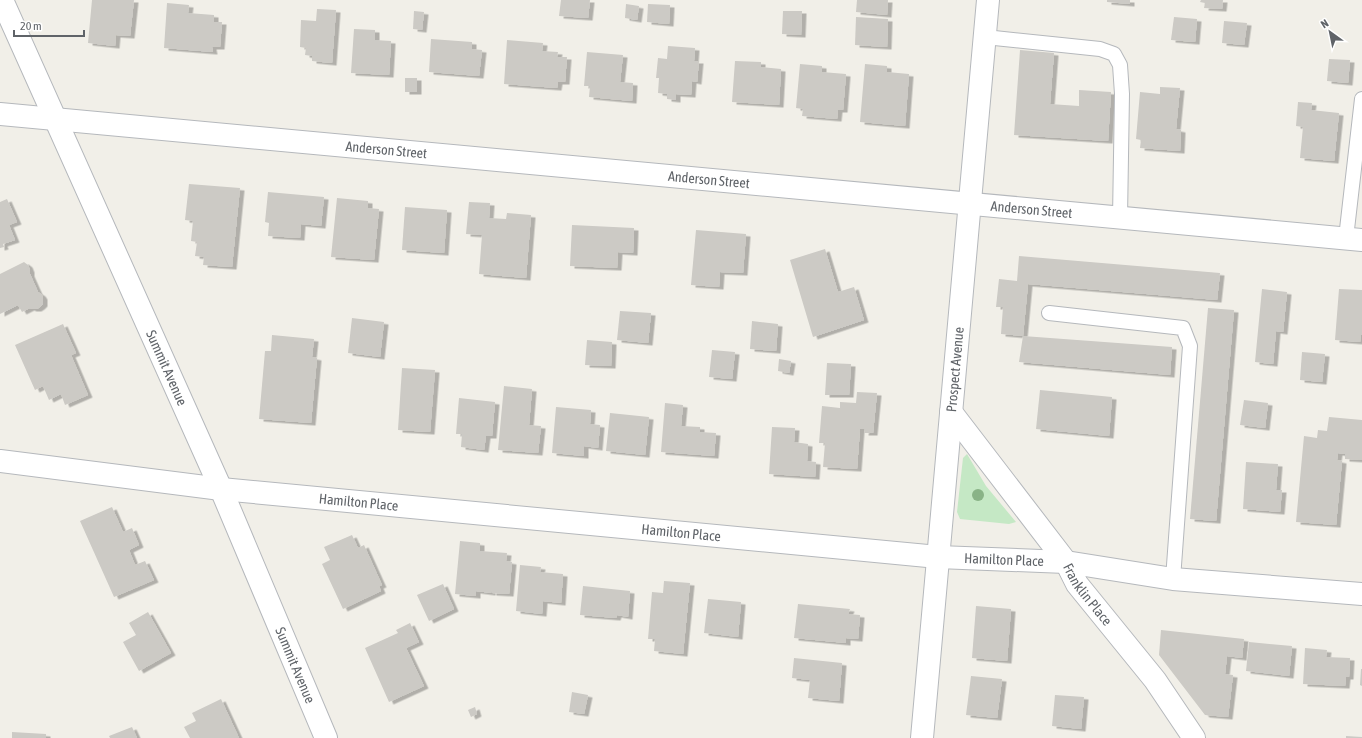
<svg xmlns="http://www.w3.org/2000/svg" width="1362" height="738" viewBox="0 0 1362 738" font-family="'Asap Condensed',sans-serif">
<style>
.green{fill:#c5e8c5}
.building{fill:#cccac5;filter:url(#shadow)}
.lines{fill:none;stroke-linecap:round;stroke-linejoin:round}
.lane-casing{stroke:#b5b8bc;stroke-width:16}
.street-casing{stroke:#b5b8bc;stroke-width:24}
.lane{stroke:#fff;stroke-width:14}
.street{stroke:#fff;stroke-width:22}
.tree{fill:#89b387}
.labels{text-anchor:middle;dominant-baseline:central;stroke-width:3;stroke-linejoin:round;paint-order:stroke}
.street-label{font-size:14px;fill:#5f6368;stroke:#fff}
</style>
<defs>
<filter id="shadow"><feDropShadow dx="4.5" dy="2.5" stdDeviation="0" flood-color="#0004"/></filter>
</defs>
<rect width="100%" height="100%" fill="#f1efe8"/>
<polygon class="green" points="967,454 986,486 1016,522 1009,524 960,519 957,512 963,458"/>
<g class="building">
<polygon points="92,0 134,0 130,36 116,35 115,46 88,43"/>
<polygon points="561,0 590,0 588,18 559,16"/>
<polygon points="857,0 888,0 887,15 856,12"/>
<polygon points="1107,0 1130,0 1130,4 1107,2"/>
<polygon points="1201,0 1223,0 1222,9 1204,8 1205,3 1200,2"/>
<polygon points="167,3 189,5 188,13 214,15 214,22 222,22 220,47 212,47 213,52 164,48"/>
<polygon points="626,4 639,6 637,20 625,18"/>
<polygon points="648,4 670,5 669,24 647,22"/>
<polygon points="317,9 336,10 332,63 312,61 312,56 305,55 306,48 300,47 301,20 316,21"/>
<polygon points="414,11 424,12 422,30 413,29"/>
<polygon points="783,11 802,11 801,35 782,34"/>
<polygon points="856,17 888,19 887,47 855,45"/>
<polygon points="1174,17 1197,19 1195,42 1171,40"/>
<polygon points="1224,21 1247,23 1244,45 1222,43"/>
<polygon points="354,29 375,30 375,40 391,41 389,75 351,73"/>
<polygon points="431,39 472,42 472,49 482,50 479,76 429,72"/>
<polygon points="507,40 543,43 542,51 558,52 557,57 567,57 565,82 558,82 557,88 504,84"/>
<polygon points="668,46 695,48 694,61 699,61 697,82 692,81 691,95 676,94 676,100 667,99 667,94 658,93 659,78 656,78 658,58 667,59"/>
<polygon points="1020,50 1054,53 1050,104 1079,106 1079,90 1111,92 1108,141 1014,135"/>
<polygon points="587,52 623,55 620,82 633,83 632,101 589,97 590,86 584,86"/>
<polygon points="1329,59 1350,60 1348,83 1327,81"/>
<polygon points="735,61 761,62 761,67 781,69 779,105 732,102"/>
<polygon points="800,64 822,66 822,72 846,74 843,110 838,110 837,119 802,116 803,109 796,108"/>
<polygon points="865,64 887,66 887,72 909,74 905,126 860,122"/>
<rect x="405" y="78" width="12" height="14"/>
<polygon points="1160,87 1180,88 1176,129 1181,130 1180,151 1140,148 1141,140 1136,139 1140,92 1160,94"/>
<polygon points="1298,102 1312,103 1311,110 1339,113 1334,161 1300,158 1303,127 1296,126"/>
<polygon points="189,184 240,188 232,267 203,265 204,257 195,256 197,242 191,241 193,221 185,220"/>
<polygon points="268,192 324,197 321,226 301,224 300,238 268,236 269,223 265,222"/>
<polygon points="337,198 368,201 368,208 379,209 374,260 331,257"/>
<polygon points="7,199 17,222 9,225 15,240 3,244 4,247 0,248 0,202"/>
<polygon points="469,202 490,203 489,218 506,219 507,213 531,215 526,278 479,274 482,235 466,234"/>
<polygon points="405,207 447,210 444,253 402,250"/>
<polygon points="572,225 634,228 633,253 618,252 617,268 570,266"/>
<polygon points="696,230 746,234 743,273 720,272 719,287 691,285"/>
<polygon points="825,249 838,292 854,287 864,320 813,337 790,260"/>
<polygon points="1019,256 1220,273 1217,300 1028,284 1023,336 1001,334 1003,307 996,307 999,279 1017,281"/>
<polygon points="24,262 28,265 30,270 30,274 38,292 41,294 43,297 43,304 40,307 37,309 32,309 30,308 22,312 18,305 0,314 0,274"/>
<polygon points="1262,289 1287,292 1283,332 1276,331 1273,364 1255,362"/>
<polygon points="1339,289 1362,290 1362,335 1361,335 1360,342 1335,340"/>
<polygon points="1208,308 1234,310 1216,521 1190,519"/>
<polygon points="620,311 651,313 648,343 617,340"/>
<polygon points="352,318 384,322 380,357 348,353"/>
<polygon points="752,321 778,324 776,351 750,349"/>
<polygon points="63,324 76,353 71,355 88,395 65,405 61,394 49,400 43,386 35,390 15,345"/>
<polygon points="272,335 314,339 312,357 317,358 311,423 259,419 265,351 271,351"/>
<polygon points="1023,336 1172,347 1170,375 1019,362"/>
<polygon points="587,340 612,342 611,366 585,365"/>
<polygon points="712,350 735,352 732,379 709,377"/>
<polygon points="1302,352 1325,354 1322,382 1300,380"/>
<polygon points="779,359 791,361 789,373 778,371"/>
<polygon points="827,363 851,364 849,395 825,395"/>
<polygon points="402,368 435,370 430,432 398,430"/>
<polygon points="504,386 532,389 529,425 541,426 538,453 498,450"/>
<polygon points="1040,390 1112,397 1109,436 1036,429"/>
<polygon points="857,392 877,393 873,433 864,433 865,429 860,429 857,469 823,467 825,443 819,443 822,406 840,408 840,402 856,403"/>
<polygon points="459,398 495,402 492,436 486,436 484,450 461,447 462,434 456,434"/>
<polygon points="1244,400 1268,403 1265,428 1240,425"/>
<polygon points="665,403 683,405 681,426 700,427 700,432 716,433 714,456 661,452"/>
<polygon points="556,407 591,410 590,424 600,425 598,448 584,446 584,456 552,453"/>
<polygon points="610,413 649,417 645,455 606,451"/>
<polygon points="1329,417 1362,420 1362,460 1345,459 1345,454 1338,453 1337,460 1342,461 1336,525 1296,522 1304,436 1317,438 1318,430 1327,431"/>
<polygon points="772,427 795,428 794,442 808,444 807,461 816,462 815,477 769,474"/>
<polygon points="1246,462 1278,464 1276,490 1282,490 1280,512 1243,509"/>
<polygon points="112,507 123,532 132,528 139,545 129,550 135,565 145,561 154,580 114,597 80,521"/>
<polygon points="352,535 358,548 364,545 382,585 379,586 381,591 343,609 322,564 330,560 324,547"/>
<polygon points="460,541 480,543 480,551 507,553 506,561 512,562 509,594 492,593 492,588 491,593 476,591 476,596 455,594"/>
<polygon points="520,565 541,567 540,572 563,574 561,603 543,601 542,614 516,611"/>
<polygon points="664,581 690,583 683,654 654,651 655,639 648,639 652,592 663,593"/>
<polygon points="443,584 454,609 429,621 417,595"/>
<polygon points="583,586 630,591 628,617 617,615 616,618 580,615"/>
<polygon points="708,599 741,602 738,637 704,633"/>
<polygon points="798,604 850,609 848,614 860,615 858,639 846,638 846,643 794,638"/>
<polygon points="976,606 1011,609 1007,661 972,658"/>
<polygon points="148,612 171,653 139,671 123,642 136,635 129,623"/>
<polygon points="410,623 419,642 406,648 424,686 389,702 365,648 398,633 396,630"/>
<polygon points="1161,630 1244,639 1242,658 1227,656 1225,674 1233,675 1228,717 1205,715 1159,655"/>
<polygon points="1249,642 1292,646 1289,676 1246,671"/>
<polygon points="1305,648 1327,650 1326,657 1350,658 1349,677 1346,677 1345,686 1303,684"/>
<polygon points="794,658 842,663 839,701 808,698 810,680 792,678"/>
<polygon points="1361,669 1362,669 1362,686 1360,685"/>
<polygon points="971,676 1002,679 997,718 966,715"/>
<polygon points="572,692 588,695 584,714 569,712"/>
<polygon points="1055,695 1084,697 1081,729 1052,726"/>
<polygon points="221,699 239,738 190,738 184,727 196,721 192,713"/>
<polygon points="475,707 477,714 471,717 468,710"/>
<polygon points="132,727 137,738 110,738 109,736"/>
<polygon points="12,732 46,734 46,738 12,738"/>
<polygon points="1346,736 1362,737 1362,738 1346,738"/>
</g>
<g class="lines">
<defs>
<g id="lane">
<polyline points="985,37 1100,49 1114,54 1120,65 1122,94 1120,218"/>
<polyline points="1346,238 1362,99"/>
<polyline points="1049,313 1183,328 1190,346 1173,579"/>
</g>
<g id="street">
<path id="s1" d="M2 0 221 489 326 738"/>
<path id="s2" d="M0 114 1362 240"/>
<path id="s3" d="M951 412 1066 562 1077 584 1155 680 1194 738"/>
<path id="s4" d="M0 461 221 489 938 557 1066 562 1173 579 1362 594"/>
<path id="s5" d="M922 738 988 0"/>
</g>
</defs>
<use href="#lane" class="lane-casing"/>
<use href="#street" class="street-casing"/>
<use href="#lane" class="lane"/>
<use href="#street" class="street"/>
</g>
<circle class="tree" cx="978" cy="495" r="6"/>
<g class="labels">
<g class="street-label">
<text stroke="none"><textPath href="#s2" startOffset="388">Anderson Street</textPath></text>
<text stroke="none"><textPath href="#s2" startOffset="712">Anderson Street</textPath></text>
<text stroke="none"><textPath href="#s2" startOffset="1036">Anderson Street</textPath></text>
<text stroke="none"><textPath href="#s1" startOffset="403">Summit Avenue</textPath></text>
<text stroke="none"><textPath href="#s5" startOffset="370">Prospect Avenue</textPath></text>
<text stroke="none"><textPath href="#s4" startOffset="361">Hamilton Place</textPath></text>
<text stroke="none"><textPath href="#s4" startOffset="685">Hamilton Place</textPath></text>
<text stroke="none"><textPath href="#s4" startOffset="1009">Hamilton Place</textPath></text>
<text stroke="none"><textPath href="#s3" startOffset="228">Franklin Place</textPath></text>
<text stroke="none"><textPath href="#s1" startOffset="727">Summit Avenue</textPath></text>
</g>
</g>
<g transform="translate(1330 32) rotate(327)" stroke="#ffffff" stroke-width="3" paint-order="stroke">
<path d="M0-3L7 15L0 10L-7 15Z" fill="#5f6368"/>
<text y="-6" font-size="11" font-weight="bold" text-anchor="middle" fill="#5f6368">N</text>
</g>
<path d="M14 30v6h70v-6" fill="none" stroke="#5f6368" stroke-width="2"/>
<text x="20" y="30" font-size="12" fill="#5f6368" stroke="#ffffff" stroke-width="3" paint-order="stroke">20 m</text>
</svg>
